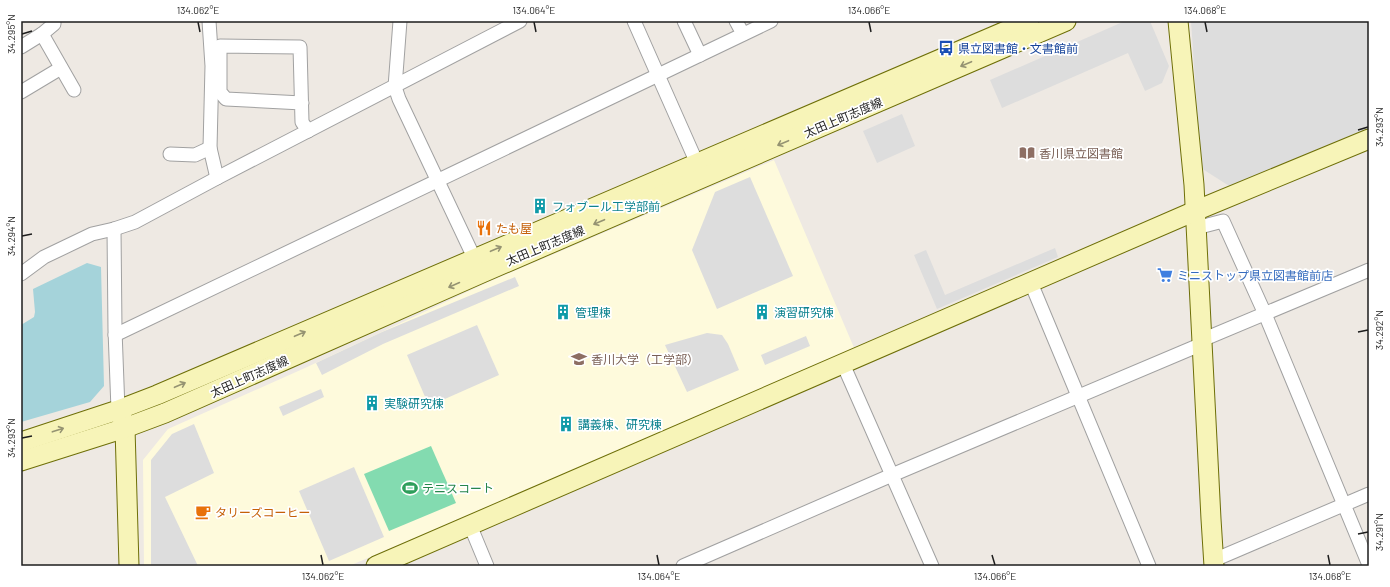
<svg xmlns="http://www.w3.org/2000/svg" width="1390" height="587" viewBox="0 0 1390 587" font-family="Barlow,'Noto Sans JP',sans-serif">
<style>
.education{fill:#fefadc}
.pitch{fill:#83dbb0}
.parking{fill:#ddd}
.water{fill:#a5d3da}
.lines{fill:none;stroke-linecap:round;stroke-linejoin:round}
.street-casing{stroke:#a1a1a1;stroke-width:15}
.secondary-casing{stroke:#6e6f08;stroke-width:21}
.street{stroke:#fff;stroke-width:13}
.secondary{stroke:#f7f4b8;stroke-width:19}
.oneway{stroke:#959372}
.ticks{fill:none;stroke:#1d1d1d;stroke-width:1.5}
.labels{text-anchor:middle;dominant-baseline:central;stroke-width:3.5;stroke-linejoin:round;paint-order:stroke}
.transit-label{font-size:12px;fill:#164399;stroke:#fff;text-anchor:start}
.street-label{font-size:12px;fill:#1d1d1d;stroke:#fff}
.education-label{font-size:12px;fill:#785e54;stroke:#fff;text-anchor:start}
.culture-label{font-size:12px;fill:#0d838f;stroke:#fff;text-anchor:start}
.food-label{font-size:12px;fill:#c56008;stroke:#fff;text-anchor:start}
.shop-label{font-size:12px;fill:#366cbe;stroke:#fff;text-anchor:start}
.leisure-label{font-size:12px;fill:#27864d;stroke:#fff;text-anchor:start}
.neatline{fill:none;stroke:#1d1d1d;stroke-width:1.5}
.ticks-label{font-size:10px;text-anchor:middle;fill:#1d1d1d}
</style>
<rect width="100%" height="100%" fill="#eee9e3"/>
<polygon class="education" points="774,160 855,350 349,566 144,566 143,460 168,429 305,368 486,283"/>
<polygon class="pitch" points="431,446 456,503 389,531 364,474"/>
<g class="parking">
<polygon points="1125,21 1150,21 1169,66 1162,83 1145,91 1128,53 1002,108 990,80"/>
<polygon points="1191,21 1369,21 1369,131 1234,189 1201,168"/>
<polygon points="902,114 915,146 877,163 863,131"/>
<polygon points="750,177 793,276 717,309 692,250 715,192"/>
<polygon points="1055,248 1058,257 937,309 914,255 926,250 945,295"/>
<polygon points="515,277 519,286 383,344 322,375 316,363 382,332"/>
<polygon points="477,325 499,375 429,406 407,355"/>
<polygon points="707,333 722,335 728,344 739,370 687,392 665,345"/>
<polygon points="806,336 810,346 765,365 761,355"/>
<polygon points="321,389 324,397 283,416 279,407"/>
<polygon points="194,424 214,473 165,497 198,566 151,566 151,460 172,434"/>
<polygon points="354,467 384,537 329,561 299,491"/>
</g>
<polygon class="water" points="87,263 101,267 104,386 90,402 21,422 21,325 34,317 35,312 33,289"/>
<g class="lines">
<defs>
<g id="street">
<polyline points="209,21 212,66 210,148 217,178"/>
<polyline points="400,21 395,87 399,99 478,266"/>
<polyline points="634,21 700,170"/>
<polyline points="684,21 700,55"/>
<polyline points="736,21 743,34"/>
<polyline points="42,34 74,90"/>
<polyline points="21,47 42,34 54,24 54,21"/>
<polyline points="21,92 61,68"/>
<polyline points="302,103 226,99 220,92 220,46 300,47 302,122 308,131"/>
<polyline points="170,154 195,155 210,148"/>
<polyline points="1196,228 1223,221 1265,314 1369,565"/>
<polyline points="114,229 115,330 118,410"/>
<polyline points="21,274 44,257 92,234 114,229 135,222 217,178 520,21"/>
<polyline points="1031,283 1149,566"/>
<polyline points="115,335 771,21"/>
<polyline points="1202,340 1369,270"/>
<polyline points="843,364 932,566"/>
<polyline points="470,525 487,566"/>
<polyline points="1214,560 1369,494"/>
<polyline points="683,566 892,475 1202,344"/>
</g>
<g id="secondary">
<polyline points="1178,21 1194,185 1211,519 1214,566"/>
<polyline points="122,418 125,428 129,566"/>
<polyline points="21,442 118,410 157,395 1029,21"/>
<polyline points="21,461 125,428 165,413 482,273 1066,21"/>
<polyline points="376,566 1195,211 1369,139"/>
</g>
</defs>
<use href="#street" class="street-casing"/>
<use href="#secondary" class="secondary-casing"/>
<use href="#street" class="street"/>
<use href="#secondary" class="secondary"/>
</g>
<defs><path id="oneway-shaft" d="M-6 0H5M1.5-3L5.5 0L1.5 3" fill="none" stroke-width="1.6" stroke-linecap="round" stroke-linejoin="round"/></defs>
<g class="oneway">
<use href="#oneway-shaft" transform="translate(966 64) rotate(157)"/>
<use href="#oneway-shaft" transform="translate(783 143) rotate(157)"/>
<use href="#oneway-shaft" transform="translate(599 222) rotate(157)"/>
<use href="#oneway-shaft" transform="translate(496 249) rotate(-23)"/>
<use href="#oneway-shaft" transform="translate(454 285) rotate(156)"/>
<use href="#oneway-shaft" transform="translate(300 334) rotate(-23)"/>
<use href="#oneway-shaft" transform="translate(180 385) rotate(-23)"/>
<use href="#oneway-shaft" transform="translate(58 430) rotate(-18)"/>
</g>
<path class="ticks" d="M198 22 200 32M534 22 536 32M869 22 871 32M1205 22 1207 32M22 34 32 31M1358 130 1368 127M22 236 32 234M1358 332 1368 330M22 438 32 436M1358 534 1368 532M321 555 323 565M657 555 659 565M992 555 995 565M1328 555 1330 565"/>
<defs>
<symbol id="bus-bare" viewBox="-9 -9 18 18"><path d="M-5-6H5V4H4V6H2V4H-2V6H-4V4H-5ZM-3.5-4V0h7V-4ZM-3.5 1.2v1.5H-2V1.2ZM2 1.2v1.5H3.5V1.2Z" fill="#1a4fb4" stroke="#fff" stroke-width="2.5" paint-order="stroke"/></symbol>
<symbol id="library-bare" viewBox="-9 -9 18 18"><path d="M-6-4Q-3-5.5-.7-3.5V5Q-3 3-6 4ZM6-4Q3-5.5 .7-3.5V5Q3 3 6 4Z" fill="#8d6e63" stroke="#fff" stroke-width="2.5" paint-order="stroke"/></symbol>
<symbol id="building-bare" viewBox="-9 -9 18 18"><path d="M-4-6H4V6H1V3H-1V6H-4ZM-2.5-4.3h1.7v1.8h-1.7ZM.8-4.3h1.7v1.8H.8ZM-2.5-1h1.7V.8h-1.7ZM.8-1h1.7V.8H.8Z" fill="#0f9aa8" stroke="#fff" stroke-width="2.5" paint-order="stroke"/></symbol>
<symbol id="restaurant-bare" viewBox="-9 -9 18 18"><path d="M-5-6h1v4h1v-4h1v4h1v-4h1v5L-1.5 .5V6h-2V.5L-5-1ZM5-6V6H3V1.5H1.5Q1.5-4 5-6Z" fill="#e8710a" stroke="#fff" stroke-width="2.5" paint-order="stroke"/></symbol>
<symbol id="supermarket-bare" viewBox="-9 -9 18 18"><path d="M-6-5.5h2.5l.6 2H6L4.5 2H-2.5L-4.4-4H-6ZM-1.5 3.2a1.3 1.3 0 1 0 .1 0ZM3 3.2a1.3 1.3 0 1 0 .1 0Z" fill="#3f7fe0" stroke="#fff" stroke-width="2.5" paint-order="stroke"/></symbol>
<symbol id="university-bare" viewBox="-9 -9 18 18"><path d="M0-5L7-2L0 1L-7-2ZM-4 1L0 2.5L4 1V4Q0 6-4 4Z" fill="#8d6e63" stroke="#fff" stroke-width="2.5" paint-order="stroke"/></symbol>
<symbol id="stadium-bare" viewBox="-9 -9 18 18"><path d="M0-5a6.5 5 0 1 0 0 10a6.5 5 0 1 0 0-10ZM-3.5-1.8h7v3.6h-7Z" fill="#2e9e5b" stroke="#fff" stroke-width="2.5" paint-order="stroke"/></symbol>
<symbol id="cafe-bare" viewBox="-9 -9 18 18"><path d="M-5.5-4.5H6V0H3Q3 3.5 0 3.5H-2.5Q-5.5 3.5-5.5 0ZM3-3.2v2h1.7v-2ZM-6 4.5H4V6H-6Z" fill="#e8710a" stroke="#fff" stroke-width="2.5" paint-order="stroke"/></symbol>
</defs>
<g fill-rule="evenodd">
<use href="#bus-bare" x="935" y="37" width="22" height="22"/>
<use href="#library-bare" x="1016" y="142" width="22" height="22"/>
<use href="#building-bare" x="529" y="195" width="22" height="22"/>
<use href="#restaurant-bare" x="473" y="217" width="22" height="22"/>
<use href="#supermarket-bare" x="1154" y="264" width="22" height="22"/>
<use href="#building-bare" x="552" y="301" width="22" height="22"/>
<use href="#building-bare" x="751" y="301" width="22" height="22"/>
<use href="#university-bare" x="568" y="348" width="22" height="22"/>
<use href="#building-bare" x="361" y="392" width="22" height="22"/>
<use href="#building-bare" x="555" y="413" width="22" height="22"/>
<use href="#stadium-bare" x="399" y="477" width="22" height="22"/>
<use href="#cafe-bare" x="192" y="501" width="22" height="22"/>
</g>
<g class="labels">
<g class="transit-label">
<text x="958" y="48">県立図書館・文書館前</text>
</g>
<g class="street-label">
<text transform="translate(843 117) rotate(-23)">太田上町志度線</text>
<text transform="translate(545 245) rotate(-23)">太田上町志度線</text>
<text transform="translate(249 376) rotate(-24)">太田上町志度線</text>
</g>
<g class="education-label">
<text x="1039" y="153">香川県立図書館</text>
<text x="591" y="359">香川大学（工学部）</text>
</g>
<g class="culture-label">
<text x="552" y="206">フォブール工学部前</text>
<text x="575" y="312">管理棟</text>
<text x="774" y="312">演習研究棟</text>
<text x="384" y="403">実験研究棟</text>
<text x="578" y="424">講義棟、研究棟</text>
</g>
<g class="food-label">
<text x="496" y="228">たも屋</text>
<text x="215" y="512">タリーズコーヒー</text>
</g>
<g class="shop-label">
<text x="1177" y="275">ミニストップ県立図書館前店</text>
</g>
<g class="leisure-label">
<text x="422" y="488">テニスコート</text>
</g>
</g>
<rect width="1390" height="587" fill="none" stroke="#ffffff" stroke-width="44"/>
<rect x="22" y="22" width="1346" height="543" class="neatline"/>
<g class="ticks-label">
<text x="198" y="14">134.062°E</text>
<text x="534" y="14">134.064°E</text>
<text x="869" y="14">134.066°E</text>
<text x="1205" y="14">134.068°E</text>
<text transform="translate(11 34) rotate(-90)" y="4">34.295°N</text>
<text transform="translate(1379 127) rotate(-90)" y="4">34.293°N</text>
<text transform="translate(11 236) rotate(-90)" y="4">34.294°N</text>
<text transform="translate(1379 330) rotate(-90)" y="4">34.292°N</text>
<text transform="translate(11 438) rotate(-90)" y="4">34.293°N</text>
<text transform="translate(1379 532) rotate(-90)" y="4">34.291°N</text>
<text x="323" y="580">134.062°E</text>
<text x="659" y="580">134.064°E</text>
<text x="995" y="580">134.066°E</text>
<text x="1330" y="580">134.068°E</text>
</g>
</svg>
